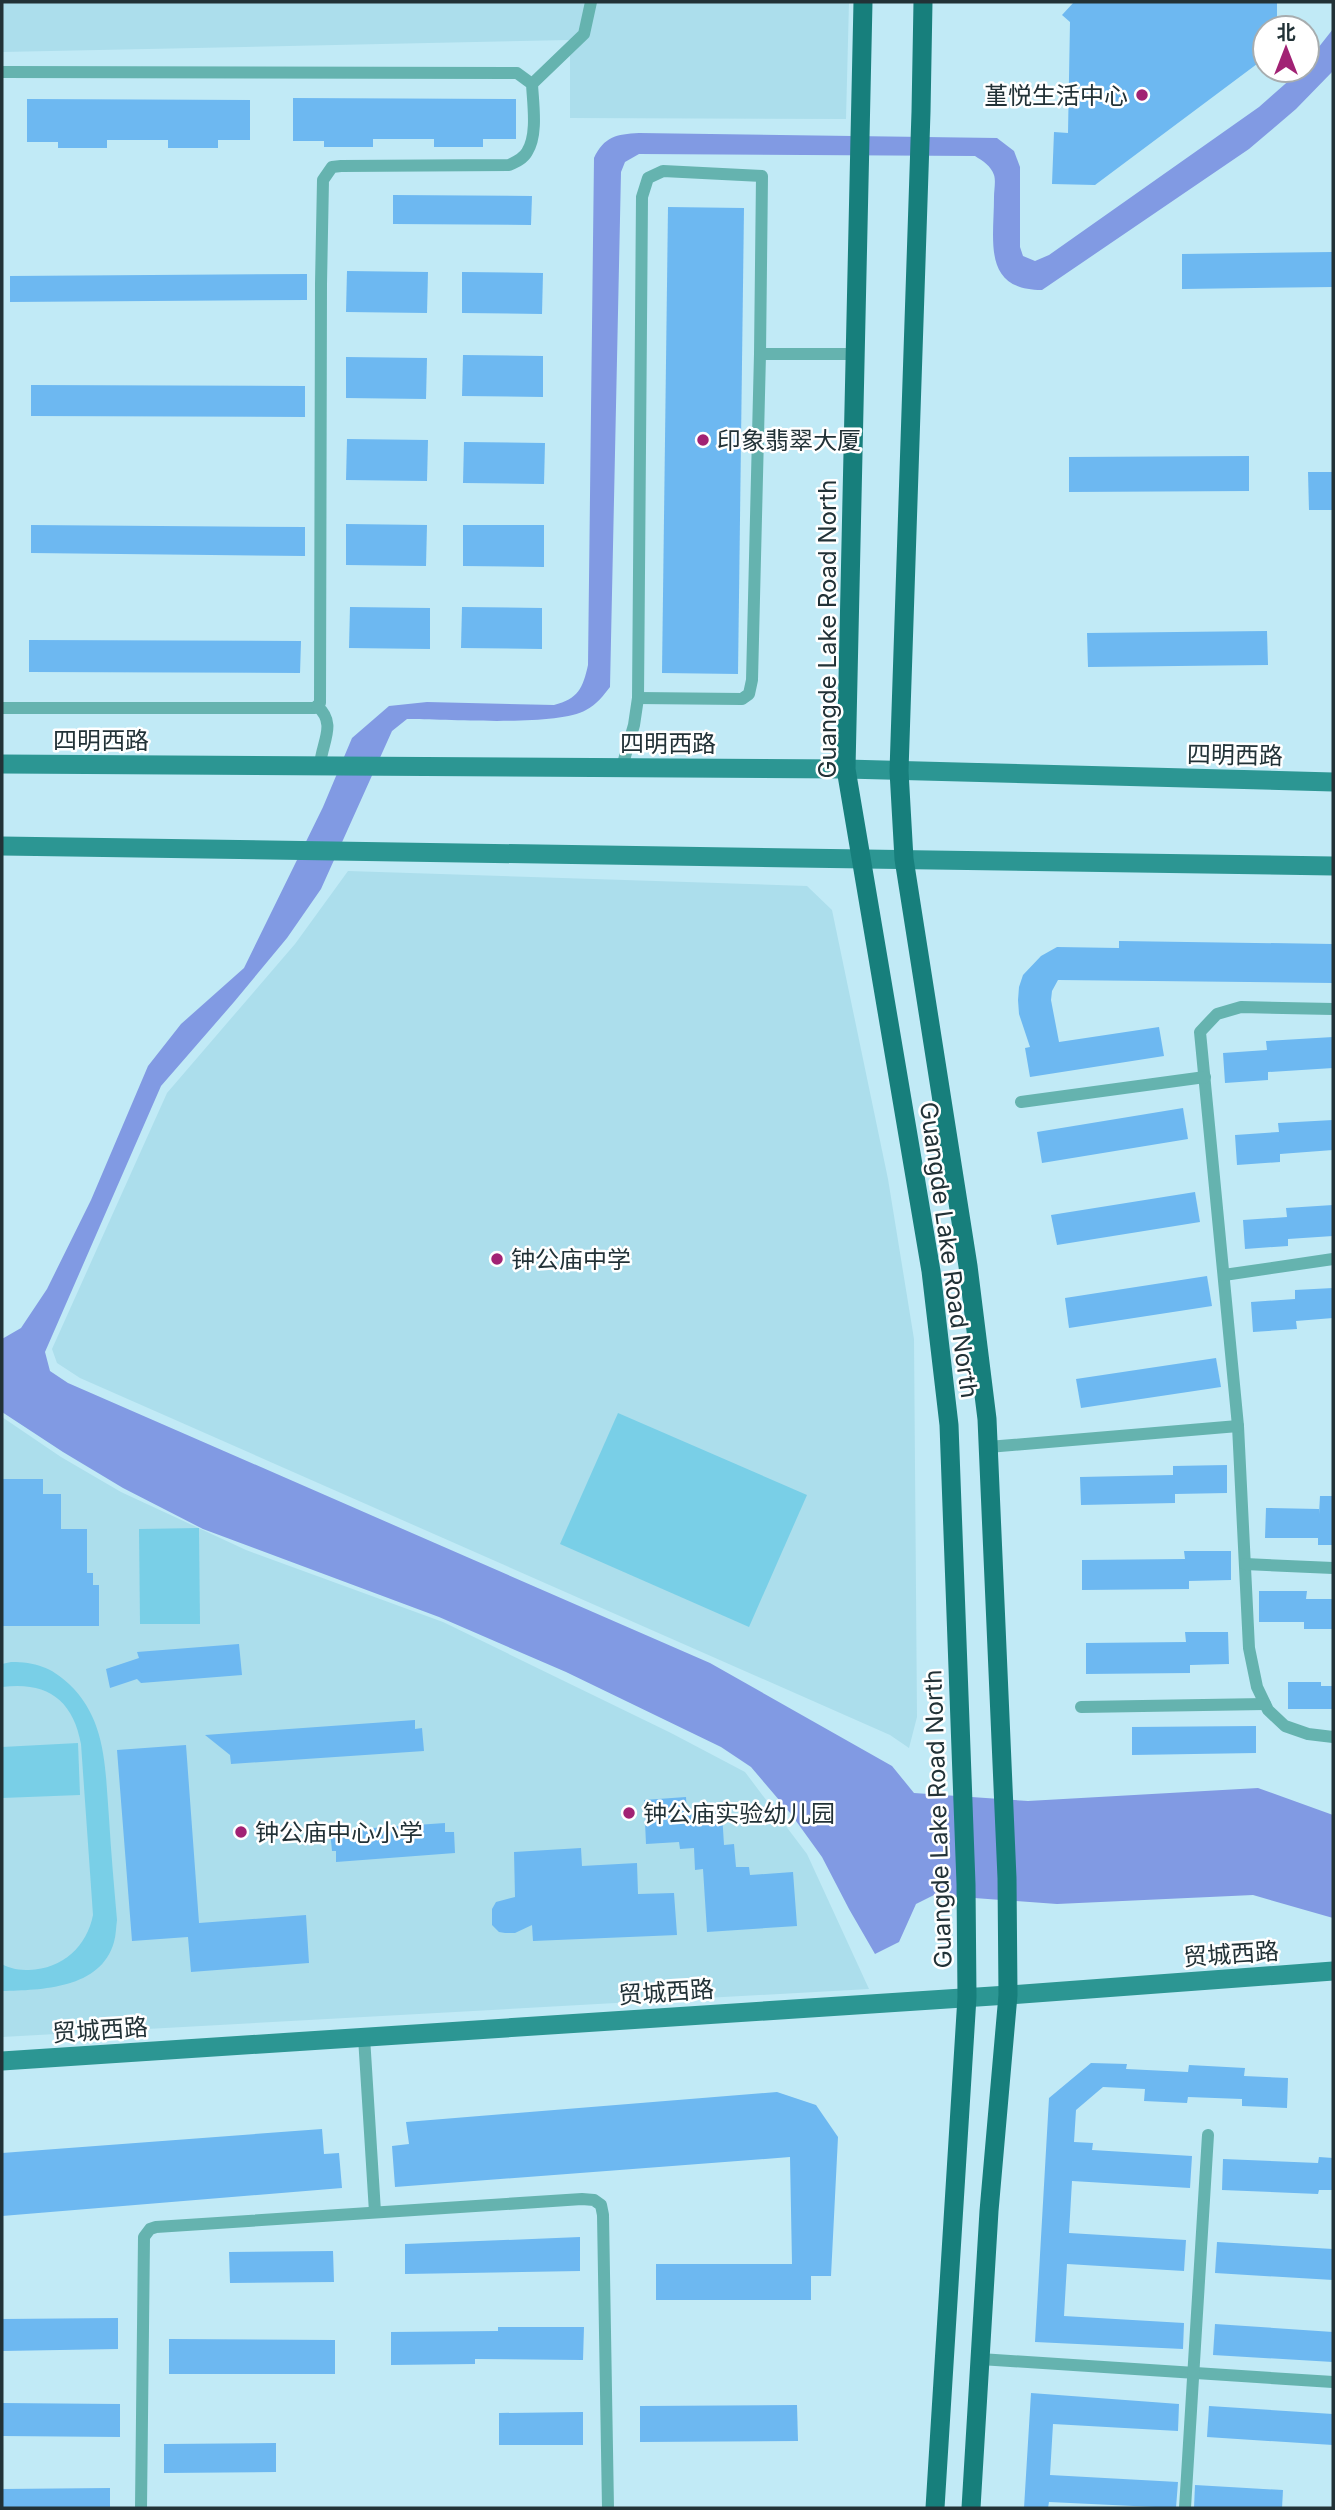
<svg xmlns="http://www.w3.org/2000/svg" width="1335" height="2510" viewBox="0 0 1335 2510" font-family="Inter,'Noto Sans SC',sans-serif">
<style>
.built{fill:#acdeec}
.green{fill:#79cfe7}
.water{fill:#819ae3}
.building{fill:#6db8f1}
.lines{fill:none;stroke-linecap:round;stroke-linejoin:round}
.service{stroke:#65b3af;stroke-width:12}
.secondary{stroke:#2c9693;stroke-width:19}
.primary{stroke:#177f7c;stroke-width:19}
.poi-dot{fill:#a12274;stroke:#fff;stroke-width:2.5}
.labels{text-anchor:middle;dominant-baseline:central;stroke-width:5;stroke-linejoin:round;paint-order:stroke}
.poi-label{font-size:24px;fill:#223237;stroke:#fff;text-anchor:start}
.street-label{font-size:24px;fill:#223237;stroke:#fff}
</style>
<rect width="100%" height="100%" fill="#c1eaf6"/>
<g class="built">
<polygon points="2,2 849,2 846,119 570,118 570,40 2,52"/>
<polygon points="348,871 807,886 832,910 888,1179 914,1339 917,1717 909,1748 890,1735 80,1378 57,1363 52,1349 167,1093 295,944"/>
<polygon points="2,1417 61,1457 121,1492 246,1550 443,1622 671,1733 745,1772 807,1854 869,1989 2,2037"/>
</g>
<g class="green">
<polygon points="618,1413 807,1495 749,1627 560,1544"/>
<polygon points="199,1528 200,1624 140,1624 139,1529"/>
<path d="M11 1662C35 1662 51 1667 69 1684 107 1720 105 1769 109 1818 111 1852 114 1886 117 1920 116 1927 116 1935 114 1942 101 1989 41 1990 2 1991V1964C10 1969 20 1970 29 1970 63 1969 87 1946 93 1915L81 1744C73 1699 46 1681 2 1687V1664Z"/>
<polygon points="78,1743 80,1795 2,1798 2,1747"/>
</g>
<path class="water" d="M1333 29V71L1296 109 1249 149 1042 290C982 290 994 241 994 197 994 190 996 181 994 175 991 166 983 161 975 156L639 154 625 162 621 172 610 687C603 696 597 704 586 710 556 727 446 719 407 719L392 731 321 889 287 938 234 1002 161 1086 45 1352 50 1371 68 1383 710 1663 892 1766 914 1793 1028 1801 1258 1788 1333 1815V1918L1253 1895 1057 1904 934 1895 916 1904 899 1942 875 1954 849 1909 822 1857 791 1814 751 1767 721 1747 566 1672 439 1617 203 1529 123 1488 63 1452 2 1412V1339L21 1328 47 1289 91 1200 148 1066 181 1024 244 968 323 807 352 738 389 706 427 702 554 705C578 699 583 688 588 665L594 158C604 137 616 134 639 133L997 138 1014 151 1020 167V247L1023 256 1035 261 1049 255 1259 107 1301 70H1307V62Z"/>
<g class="building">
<polygon points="1074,2 1277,2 1277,28 1265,28 1265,58 1095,185 1052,184 1054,132 1068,133 1070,22 1062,15"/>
<polygon points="293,98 516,99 516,139 483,139 483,147 434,147 434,139 373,139 373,147 324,147 324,141 293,141"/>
<polygon points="27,99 250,100 250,140 218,140 218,148 168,148 168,140 107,140 107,148 58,148 58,142 27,142"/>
<polygon points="393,195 532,196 531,225 393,224"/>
<polygon points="668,207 744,208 738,674 662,673"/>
<polygon points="1333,252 1333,287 1182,289 1182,254"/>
<polygon points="347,271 428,272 427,313 346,312"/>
<polygon points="462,272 543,273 542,314 462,313"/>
<polygon points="307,274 307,300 10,302 10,276"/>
<polygon points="463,355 543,356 543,397 462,396"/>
<polygon points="346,357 427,358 426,399 346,398"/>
<polygon points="31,385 305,386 305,417 31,416"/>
<polygon points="347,439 428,440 427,481 346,480"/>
<polygon points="464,442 545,443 544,484 463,483"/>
<polygon points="1249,456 1249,491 1069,492 1069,457"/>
<polygon points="1308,472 1333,472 1333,510 1309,510"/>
<polygon points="346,524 427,525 426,566 346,565"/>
<polygon points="31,525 305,527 305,556 31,553"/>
<polygon points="463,525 544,525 544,567 463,566"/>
<polygon points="350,607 430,608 430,649 349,648"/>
<polygon points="462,607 542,608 542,649 461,648"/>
<polygon points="1267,631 1268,665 1088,667 1087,633"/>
<polygon points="29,640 301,641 300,673 29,672"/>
<polygon points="1119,941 1333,944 1333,983 1058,980 1052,991 1051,1000 1059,1042 1159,1027 1164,1056 1030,1077 1025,1048 1030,1047 1019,1014 1018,1000 1019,987 1023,975 1041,956 1057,947 1119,948"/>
<polygon points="1333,1037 1333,1068 1268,1072 1268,1080 1225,1083 1223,1053 1267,1050 1266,1041"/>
<polygon points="1183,1108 1188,1139 1042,1163 1037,1132"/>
<polygon points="1333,1120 1333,1150 1280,1154 1280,1162 1237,1165 1235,1135 1279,1132 1278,1123"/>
<polygon points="1195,1192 1200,1222 1057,1245 1051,1215"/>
<polygon points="1333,1205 1333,1236 1288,1239 1288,1246 1245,1249 1243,1220 1287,1217 1286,1208"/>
<polygon points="1207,1276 1212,1306 1069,1328 1065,1298"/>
<polygon points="1333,1288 1333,1318 1296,1321 1297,1329 1253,1332 1251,1302 1295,1299 1295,1290"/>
<polygon points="1216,1358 1221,1387 1081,1408 1076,1379"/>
<polygon points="1227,1465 1227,1493 1175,1494 1175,1503 1081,1505 1080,1477 1173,1475 1173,1466"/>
<polygon points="2,1479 43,1479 43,1494 61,1494 61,1529 87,1529 87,1573 93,1573 93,1585 99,1585 99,1626 2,1626"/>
<polygon points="1320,1496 1333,1496 1333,1545 1318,1545 1318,1538 1265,1538 1266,1508 1319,1509 1319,1514"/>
<polygon points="1184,1551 1231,1551 1231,1580 1189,1581 1189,1589 1082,1590 1082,1560 1185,1559"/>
<polygon points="1259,1591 1307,1591 1306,1599 1333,1599 1333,1629 1304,1629 1304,1622 1259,1622"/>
<polygon points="1185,1632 1228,1632 1229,1664 1190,1665 1190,1673 1086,1674 1086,1643 1186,1642"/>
<polygon points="239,1644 242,1675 141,1683 137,1679 110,1688 106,1669 139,1658 137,1652"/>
<polygon points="1288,1682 1321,1682 1321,1686 1333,1686 1333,1709 1288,1709"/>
<polygon points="415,1720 415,1729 422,1728 424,1751 231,1764 230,1755 205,1735"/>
<polygon points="1256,1726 1256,1753 1132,1755 1132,1727"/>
<polygon points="186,1745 199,1923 306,1915 309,1963 191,1972 188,1937 132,1941 117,1750"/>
<polygon points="686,1797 687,1815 722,1813 724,1845 734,1844 736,1867 749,1867 750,1875 793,1872 797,1926 707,1932 703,1869 695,1870 694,1848 680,1849 679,1842 646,1844 644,1800"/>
<polygon points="445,1823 445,1832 454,1832 455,1853 336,1862 336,1851 332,1851 330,1831"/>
<polygon points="581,1848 582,1866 637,1863 638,1894 674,1893 677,1935 533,1941 532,1925 515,1933 505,1933 499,1932 492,1925 492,1909 496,1902 515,1897 514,1852"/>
<polygon points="1091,2063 1127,2064 1126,2069 1188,2072 1189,2065 1245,2068 1244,2076 1288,2078 1287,2108 1242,2106 1242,2099 1188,2097 1187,2103 1144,2101 1145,2089 1103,2087 1076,2110 1074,2142 1093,2143 1092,2150 1192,2156 1190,2188 1072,2181 1069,2233 1186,2240 1184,2271 1067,2264 1064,2316 1184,2323 1183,2349 1035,2342 1049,2098"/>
<polygon points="777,2092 816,2105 838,2137 831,2276 811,2276 811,2300 656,2300 656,2264 792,2264 790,2157 395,2187 392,2146 409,2144 406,2122"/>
<polygon points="322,2129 324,2154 339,2153 342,2188 2,2216 2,2153"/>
<polygon points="1319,2157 1333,2158 1333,2190 1319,2190 1318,2194 1222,2190 1223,2159 1318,2163"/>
<polygon points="580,2237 580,2271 405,2274 405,2244"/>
<polygon points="1217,2242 1333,2249 1333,2280 1215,2273"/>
<polygon points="333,2251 334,2282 230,2283 229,2252"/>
<polygon points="118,2318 118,2349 2,2351 2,2319"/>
<polygon points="1215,2324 1333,2332 1333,2362 1213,2355"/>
<polygon points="498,2327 584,2327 583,2360 475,2359 475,2364 391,2365 391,2332 498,2331"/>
<polygon points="169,2339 335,2340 335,2374 169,2374"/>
<polygon points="1031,2393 1179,2404 1178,2431 1053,2424 1050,2475 1178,2482 1176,2508 1049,2502 1048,2508 1024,2508"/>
<polygon points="2,2403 120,2404 120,2437 2,2436"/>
<polygon points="797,2405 798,2441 640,2442 640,2406"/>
<polygon points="1209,2406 1333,2414 1333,2445 1207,2437"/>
<polygon points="583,2412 583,2445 499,2445 499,2413"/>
<polygon points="276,2443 276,2472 164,2473 164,2444"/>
<polygon points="1195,2485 1283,2490 1282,2508 1194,2508"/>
<polygon points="110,2488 110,2508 2,2508 2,2489"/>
</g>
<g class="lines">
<g class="service">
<path d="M2 72 517 73 532 84C533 104 538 135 527 152 523 159 516 162 509 165L341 166 332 167 323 180 321 284 320 703 315 708H2"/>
<polyline points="532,84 584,34 591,2"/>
<polyline points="638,698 742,699 749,694 752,680 760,354"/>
<path d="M317 706C338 724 321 743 320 766"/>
<polyline points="622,767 634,725 638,698 642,197 648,178 663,171 762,176 760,354 855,354"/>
<polyline points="1333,1009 1241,1007 1217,1014 1200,1032 1238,1426 1249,1648 1257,1687 1268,1710 1285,1726 1308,1734 1333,1737"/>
<polyline points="1021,1102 1205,1077"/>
<polyline points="1224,1275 1333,1259"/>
<polyline points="988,1447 1238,1426"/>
<polyline points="1245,1564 1333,1568"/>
<polyline points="1081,1707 1265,1704"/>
<polyline points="364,2037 375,2212"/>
<polyline points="980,2359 1333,2382"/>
<polyline points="141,2508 144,2237 150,2229 156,2227 582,2199 594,2200 601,2205 603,2215 608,2508"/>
<polyline points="1185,2508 1208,2135"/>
</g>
<g class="secondary">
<polyline points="2,764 846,769 1333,782"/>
<polyline points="2,846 1333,866"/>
<polyline points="2,2061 1008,1995 1333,1971"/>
</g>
<g class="primary">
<polyline points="863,2 846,769 931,1271 949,1425 966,1884 967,1997 935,2508"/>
<polyline points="923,2 921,112 899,771 904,859 968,1266 987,1419 1007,1878 1008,1995 989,2211 971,2508"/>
</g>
</g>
<g class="poi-dot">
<circle cx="1142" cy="95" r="7"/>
<circle cx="703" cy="440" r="7"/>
<circle cx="497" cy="1259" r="7"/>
<circle cx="629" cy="1813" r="7"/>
<circle cx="241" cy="1832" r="7"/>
</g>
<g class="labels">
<g class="poi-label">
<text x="1128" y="95" text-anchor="end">堇悦生活中心</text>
<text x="717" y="440">印象翡翠大厦</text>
<text x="511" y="1259">钟公庙中学</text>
<text x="643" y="1813">钟公庙实验幼儿园</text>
<text x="255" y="1832">钟公庙中心小学</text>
</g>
<g class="street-label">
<text transform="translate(827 629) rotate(-90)">Guangde Lake Road North</text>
<text x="101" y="740">四明西路</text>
<text x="668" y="743">四明西路</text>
<text transform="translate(1235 755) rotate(1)">四明西路</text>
<text transform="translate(949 1250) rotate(82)">Guangde Lake Road North</text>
<text transform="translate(938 1819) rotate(-92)">Guangde Lake Road North</text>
<text transform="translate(1231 1954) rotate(-4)">贸城西路</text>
<text transform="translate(666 1992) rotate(-4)">贸城西路</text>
<text transform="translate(100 2030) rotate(-4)">贸城西路</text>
</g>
</g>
<rect width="1335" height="2510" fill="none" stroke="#223237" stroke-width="7"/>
<g transform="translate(1286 49)"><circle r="33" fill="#ffffff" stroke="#a7adaf" stroke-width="2"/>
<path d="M0-5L12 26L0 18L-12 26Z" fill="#a12274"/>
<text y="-10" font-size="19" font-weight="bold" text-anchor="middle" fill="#223237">北</text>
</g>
</svg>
